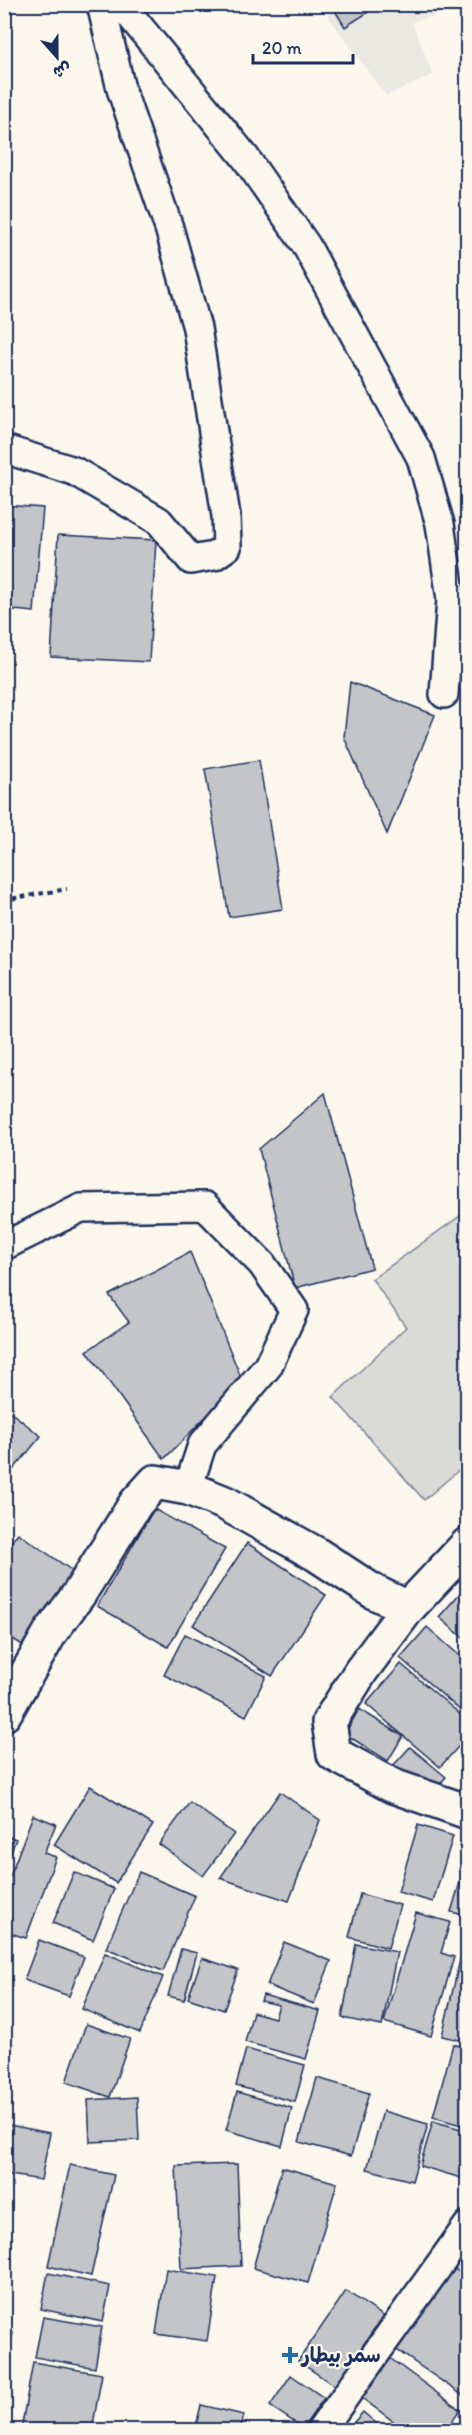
<svg xmlns="http://www.w3.org/2000/svg" width="472" height="2435" viewBox="0 0 472 2435" font-family="Itim,'Playpen Sans Arabic',sans-serif">
<style>
.built{fill:#eae8e2}
.green{fill:#dadad7;stroke:#7a849a;stroke-width:1.5}
.building{fill:#c3c5c9;stroke:#1b2f5e;stroke-width:1.5}
.lines{fill:none;stroke-linecap:round;stroke-linejoin:round}
.minor-casing{stroke:#1b2f5e;stroke-width:32}
.tertiary-casing{stroke:#1b2f5e;stroke-width:38}
.path{stroke:#1b2f5e;stroke-width:4;stroke-dasharray:4.5 4.5;stroke-linecap:butt}
.minor{stroke:#fbf7ec;stroke-width:27}
.tertiary{stroke:#fbf7ec;stroke-width:33}
.poi-dot{fill:#1f6fb2;stroke:#fbf7ec;stroke-width:2}
.labels{text-anchor:middle;dominant-baseline:central;stroke-width:4.5;stroke-linejoin:round;paint-order:stroke}
.poi-label{font-size:20px;font-weight:bold;fill:#1b2f5e;stroke:#fbf7ec;text-anchor:start}
</style>
<rect width="100%" height="100%" fill="#fbf7ec"/>
<filter id="ink" filterUnits="userSpaceOnUse"><feTurbulence type="fractalNoise" baseFrequency=".0167" numOctaves="2"/><feDisplacementMap in="SourceGraphic" scale="12" xChannelSelector="R" yChannelSelector="G"/><feConvolveMatrix kernelMatrix="1 2 1 2 8 2 1 2 1" color-interpolation-filters="sRGB"/></filter>
<g filter="url(#ink)">
<polygon class="built" points="466,4 467,7 412,22 433,75 386,96 320,5"/>
<polygon class="green" points="467,1211 467,1463 424,1500 333,1397 406,1327 372,1279"/>
<g class="building">
<polygon points="331,4 377,4 378,6 345,27"/>
<polygon points="4,505 43,508 34,612 4,609"/>
<polygon points="58,535 156,540 149,662 51,657"/>
<polygon points="350,682 435,715 387,834 344,737"/>
<polygon points="259,760 283,909 229,917 205,769"/>
<polygon points="325,1093 372,1268 295,1288 259,1149"/>
<polygon points="190,1252 242,1380 164,1459 87,1351 129,1322 109,1295"/>
<polygon points="4,1407 41,1436 4,1481"/>
<polygon points="154,1509 225,1549 168,1647 97,1606"/>
<polygon points="18,1533 81,1577 30,1650 4,1633 4,1551"/>
<polygon points="247,1543 326,1595 272,1676 193,1625"/>
<polygon points="468,1584 468,1642 439,1617"/>
<polygon points="427,1627 468,1663 468,1717 400,1658"/>
<polygon points="185,1634 266,1676 246,1716 164,1675"/>
<polygon points="4,1659 23,1666 4,1709"/>
<polygon points="401,1664 468,1721 468,1736 440,1767 366,1704"/>
<polygon points="359,1709 403,1736 388,1761 345,1734"/>
<polygon points="410,1747 446,1777 429,1796 393,1766"/>
<polygon points="90,1786 153,1825 116,1883 54,1845"/>
<polygon points="280,1792 320,1820 289,1901 220,1878"/>
<polygon points="190,1802 234,1834 203,1876 159,1844"/>
<polygon points="33,1815 56,1824 44,1853 56,1857 26,1938 4,1931 4,1892"/>
<polygon points="418,1825 453,1836 433,1902 398,1892"/>
<polygon points="4,1835 16,1839 4,1871"/>
<polygon points="468,1856 468,1916 451,1912"/>
<polygon points="74,1872 114,1889 93,1940 53,1923"/>
<polygon points="139,1872 195,1896 163,1971 106,1948"/>
<polygon points="360,1894 400,1905 388,1948 349,1937"/>
<polygon points="416,1913 450,1922 441,1953 454,1957 431,2036 384,2022"/>
<polygon points="39,1940 84,1957 69,1996 24,1980"/>
<polygon points="284,1942 331,1961 314,2004 267,1985"/>
<polygon points="356,1944 397,1952 382,2026 342,2018"/>
<polygon points="463,1947 468,1949 468,2042 442,2036"/>
<polygon points="181,1949 197,1953 184,2000 168,1996"/>
<polygon points="105,1953 163,1977 140,2033 82,2009"/>
<polygon points="202,1958 238,1970 224,2010 188,1998"/>
<polygon points="263,1995 320,2011 306,2059 245,2042 253,2012 275,2018 279,2005 261,2001"/>
<polygon points="86,2024 130,2039 110,2097 66,2082"/>
<polygon points="453,2044 468,2048 468,2127 433,2117"/>
<polygon points="246,2049 305,2065 295,2102 236,2086"/>
<polygon points="317,2078 369,2093 351,2156 299,2142"/>
<polygon points="237,2092 292,2108 282,2146 226,2130"/>
<polygon points="137,2097 139,2140 90,2142 88,2100"/>
<polygon points="383,2111 428,2124 412,2181 367,2169"/>
<polygon points="433,2121 468,2131 468,2180 420,2166"/>
<polygon points="4,2124 50,2133 41,2180 4,2174"/>
<polygon points="237,2164 241,2266 181,2269 176,2166"/>
<polygon points="70,2165 114,2175 91,2276 48,2266"/>
<polygon points="282,2167 337,2183 308,2283 253,2268"/>
<polygon points="449,2265 468,2278 468,2399 391,2346"/>
<polygon points="166,2269 217,2277 207,2341 156,2334"/>
<polygon points="48,2273 110,2286 103,2322 41,2309"/>
<polygon points="346,2291 383,2316 335,2386 298,2361"/>
<polygon points="43,2317 102,2327 95,2368 35,2357"/>
<polygon points="4,2331 13,2333 4,2368"/>
<polygon points="387,2356 460,2410 445,2430 405,2430 358,2395"/>
<polygon points="33,2362 102,2374 92,2430 21,2430"/>
<polygon points="291,2375 324,2398 303,2428 270,2406"/>
<polygon points="201,2405 244,2415 240,2430 195,2430"/>
<polygon points="363,2412 384,2430 347,2430"/>
</g>
<g class="lines">
<defs>
<g id="minor">
<polyline points="121,4 245,157 306,245 421,458 440,524 451,599 444,694"/>
<polyline points="4,449 74,471 159,521 191,560 214,556 227,547 226,516 197,328 169,228 121,89 101,4"/>
<polyline points="4,1246 81,1208 205,1206 262,1264 294,1310 268,1366 202,1445 188,1488"/>
<polyline points="321,2430 468,2225"/>
</g>
<g id="tertiary">
<polyline points="408,1608 468,1544"/>
<polyline points="4,1714 50,1633 79,1594 136,1503 155,1482 188,1488 225,1503 316,1554 374,1592 408,1608 361,1671 329,1722 334,1754 393,1786 468,1812"/>
</g>
</defs>
<use href="#minor" class="minor-casing"/>
<use href="#tertiary" class="tertiary-casing"/>
<polyline class="path" points="4,900 67,889"/>
<use href="#minor" class="minor"/>
<use href="#tertiary" class="tertiary"/>
</g>
</g>
<path class="poi-dot" d="M287 2346h6v6h6v6h-6v6h-6v-6h-6v-6h6z"/>
<g class="labels">
<g class="poi-label">
<text x="302" y="2355">سمر بيطار</text>
</g>
</g>
<rect width="472" height="2435" fill="none" stroke="#fbf7ec" stroke-width="24"/>
<rect x="12" y="12" width="448" height="2411" fill="none" stroke="#1b2f5e" stroke-width="2" filter="url(#ink)"/>
<g transform="translate(57 57) rotate(159)" stroke="#fbf7ec" stroke-width="4.5" paint-order="stroke">
<path d="M0-4.5L10 22L0 15L-10 22Z" fill="#1b2f5e"/>
<text y="-9" font-size="16" font-weight="bold" text-anchor="middle" fill="#1b2f5e">ش</text>
</g>
<path d="M253 54v9h100v-9" fill="none" stroke="#1b2f5e" stroke-width="3"/>
<text x="262" y="54" font-size="18" fill="#1b2f5e" stroke="#fbf7ec" stroke-width="4.5" paint-order="stroke">20 m</text>
</svg>
